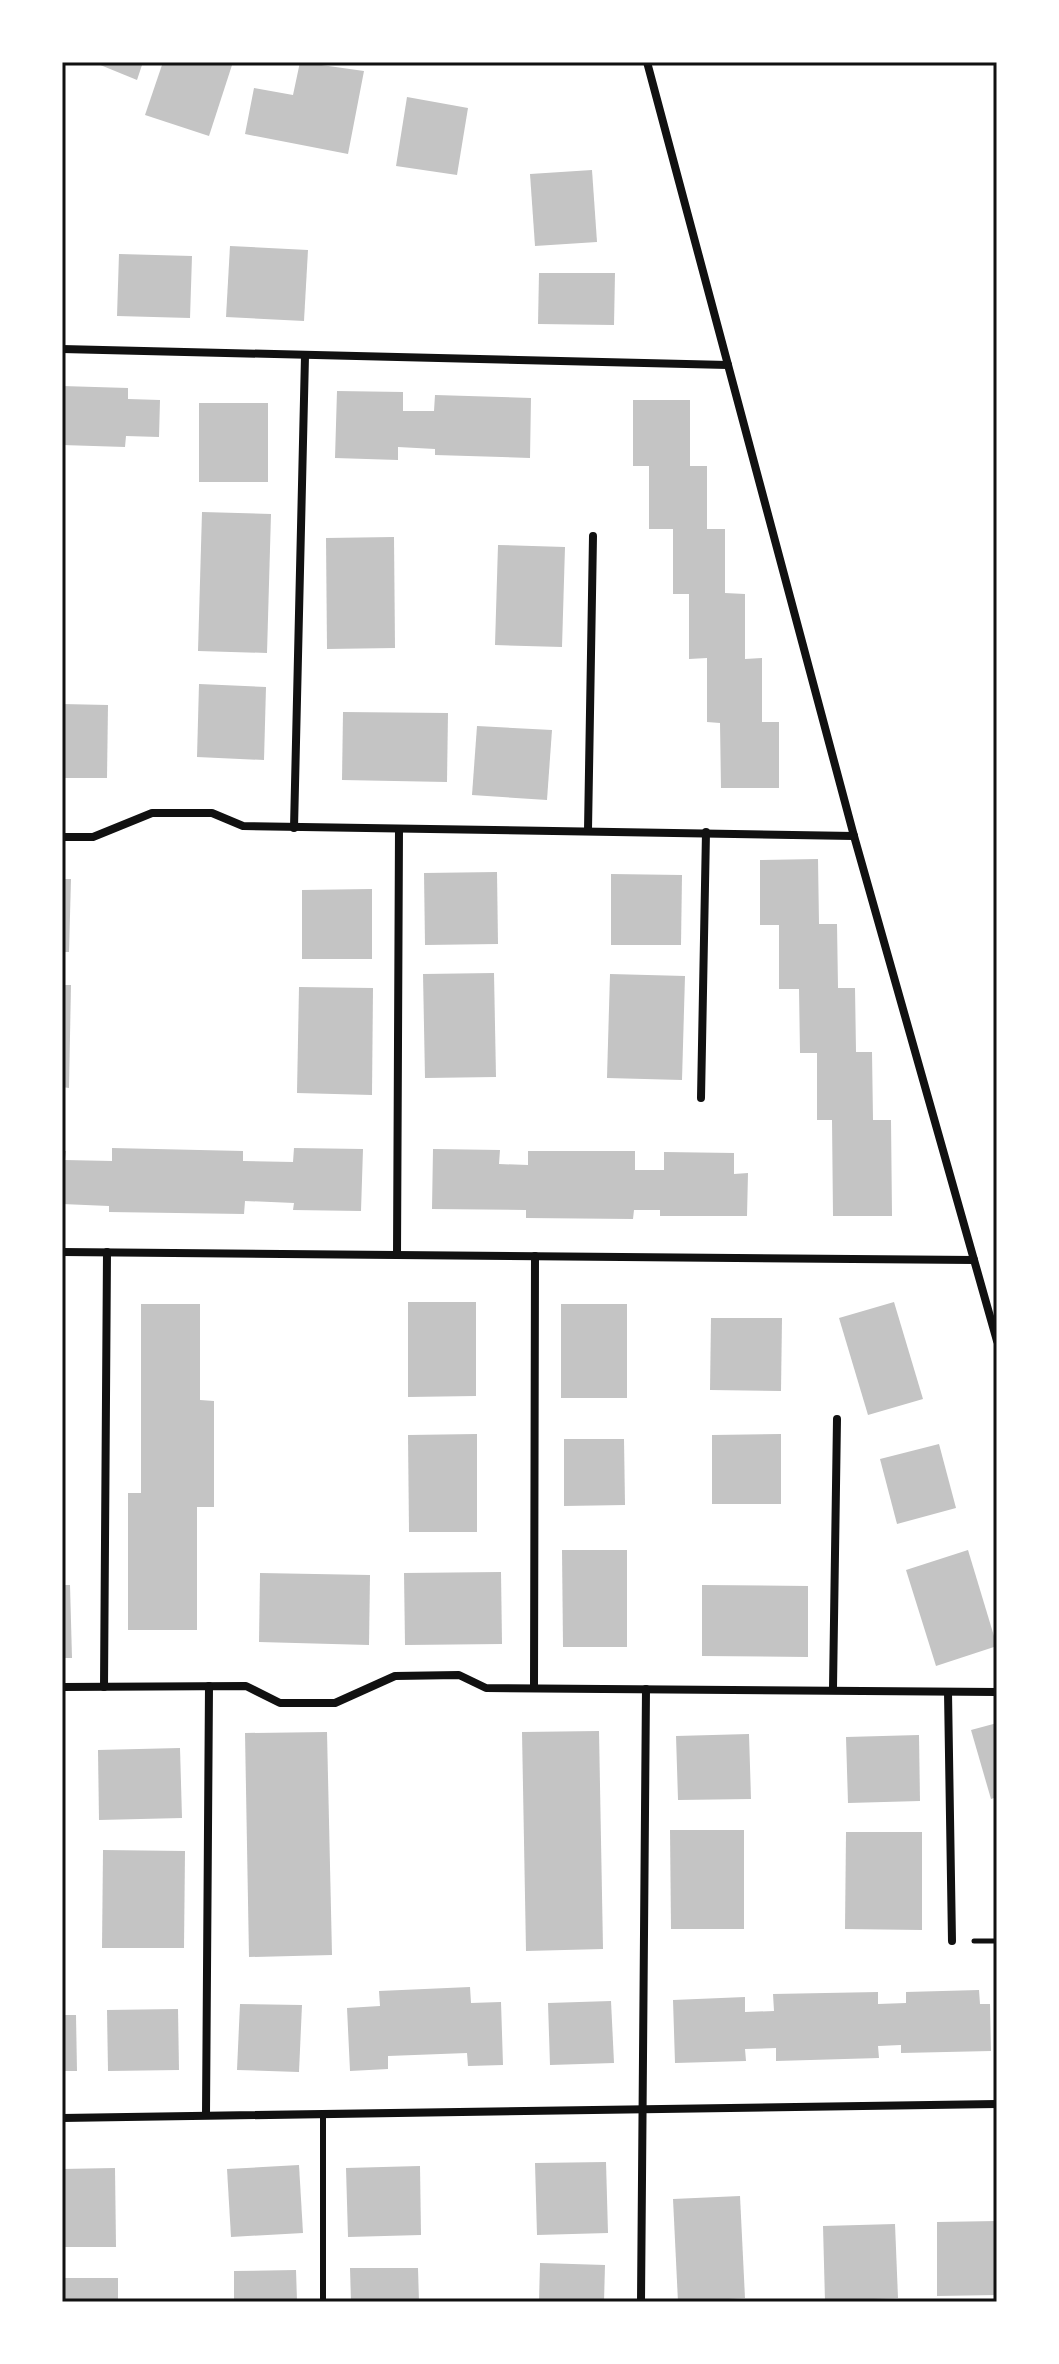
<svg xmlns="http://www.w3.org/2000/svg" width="1059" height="2364" viewBox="0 0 1059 2364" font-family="Arial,sans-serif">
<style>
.building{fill:#c4c4c4}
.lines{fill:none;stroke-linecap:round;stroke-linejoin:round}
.path{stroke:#111;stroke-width:5}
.service{stroke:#111;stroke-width:6}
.minor{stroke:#111;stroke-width:8}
.neatline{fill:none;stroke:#111;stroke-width:3}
</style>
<rect width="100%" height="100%" fill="#fff"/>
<g class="building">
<polygon points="93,62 143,62 137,80"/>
<polygon points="163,62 233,62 209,136 145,115"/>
<polygon points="300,62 364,71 348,154 245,134 254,88 293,95"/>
<polygon points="407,97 468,108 457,175 396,166"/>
<polygon points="592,170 597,242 535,246 530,174"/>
<polygon points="230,246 308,250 304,321 226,317"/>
<polygon points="119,254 192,256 190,318 117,316"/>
<polygon points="539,273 615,273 614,325 538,324"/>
<polygon points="62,386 128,388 128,399 160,400 159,437 126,436 125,447 62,445"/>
<polygon points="337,391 403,392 403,411 434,411 435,395 531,398 530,458 435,455 435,449 398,447 398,460 335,458"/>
<polygon points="633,400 690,400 690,466 707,466 707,529 725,529 725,593 745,594 745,659 762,658 762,722 779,722 779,788 721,788 720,723 707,722 707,658 689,659 689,594 673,594 673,529 649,529 649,466 633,466"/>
<rect x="199" y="403" width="69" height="79"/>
<polygon points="202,512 271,514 267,653 198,651"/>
<polygon points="394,537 395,648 327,649 326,538"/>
<polygon points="498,545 565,547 562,647 495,645"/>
<polygon points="199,684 266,687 264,760 197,757"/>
<polygon points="62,704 108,705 107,778 62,778"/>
<polygon points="343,712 448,713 447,782 342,780"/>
<polygon points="477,726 552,730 547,800 472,795"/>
<polygon points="818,859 819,924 837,924 838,988 855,988 856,1052 872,1052 873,1120 891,1120 892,1216 833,1216 832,1120 817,1120 817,1053 800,1053 799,989 779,989 779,925 760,925 760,860"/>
<polygon points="497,872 498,944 425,945 424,873"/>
<polygon points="611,874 682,875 681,945 611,945"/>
<polygon points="62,879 71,879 69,952 62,952"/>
<polygon points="372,889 372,959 302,959 302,890"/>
<polygon points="494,973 496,1077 425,1078 423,974"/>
<polygon points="610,974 685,976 682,1080 607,1078"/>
<polygon points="62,985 71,985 69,1088 62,1087"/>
<polygon points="299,987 373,988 372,1095 297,1093"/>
<polygon points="112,1148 243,1151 243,1161 293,1162 294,1148 363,1149 361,1211 293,1210 294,1203 245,1201 244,1214 109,1212 109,1206 62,1204 62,1151 66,1151 65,1160 112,1161"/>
<polygon points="433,1149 500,1150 499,1164 528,1165 528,1151 635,1151 635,1170 664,1170 664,1152 734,1153 734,1174 748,1173 747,1216 660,1216 660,1210 634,1210 633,1219 526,1218 526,1210 432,1209"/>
<polygon points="408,1302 476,1302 476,1396 408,1397"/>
<polygon points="894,1302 923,1399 868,1415 839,1318"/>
<polygon points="141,1304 200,1304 200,1400 214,1401 214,1507 197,1507 197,1630 128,1630 128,1493 141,1493"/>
<rect x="561" y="1304" width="66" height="94"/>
<polygon points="711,1318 782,1318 781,1391 710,1390"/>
<polygon points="477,1434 477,1532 409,1532 408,1435"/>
<polygon points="781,1434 781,1504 712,1504 712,1435"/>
<polygon points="564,1439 624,1439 625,1505 564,1506"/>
<polygon points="939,1444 956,1508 897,1524 880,1459"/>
<polygon points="562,1550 627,1550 627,1647 563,1647"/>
<polygon points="968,1550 997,1646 936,1666 906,1570"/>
<polygon points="501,1572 502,1644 405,1645 404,1573"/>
<polygon points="260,1573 370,1575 369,1645 259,1642"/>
<polygon points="62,1585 70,1585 72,1658 62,1658"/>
<polygon points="702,1585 808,1586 808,1657 702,1656"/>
<polygon points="997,1723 997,1797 991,1799 971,1730"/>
<polygon points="599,1731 603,1949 526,1951 522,1732"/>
<polygon points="327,1732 332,1955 249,1957 245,1733"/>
<polygon points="749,1734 751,1799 678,1800 676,1736"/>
<polygon points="919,1735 920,1801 848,1803 846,1737"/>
<polygon points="180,1748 182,1818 99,1820 98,1750"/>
<polygon points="670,1830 744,1830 744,1929 671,1929"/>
<polygon points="846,1832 922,1832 922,1930 845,1929"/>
<polygon points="103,1850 185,1851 184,1948 102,1948"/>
<polygon points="470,1987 471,2003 501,2002 503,2065 468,2066 467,2053 388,2056 388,2069 350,2071 347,2008 380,2006 379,1991"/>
<polygon points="979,1990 980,2004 990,2004 991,2051 901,2053 901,2045 878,2046 879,2058 776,2061 776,2048 745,2049 746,2061 675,2063 673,2000 745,1997 745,2012 774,2011 773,1994 878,1992 878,2004 906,2003 906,1992"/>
<polygon points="611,2001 614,2063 550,2065 548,2003"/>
<polygon points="240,2004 302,2005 299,2072 237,2070"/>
<polygon points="178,2009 179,2070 108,2071 107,2010"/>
<polygon points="62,2015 76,2015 77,2071 62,2071"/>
<polygon points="606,2162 608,2233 537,2235 535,2163"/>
<polygon points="299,2165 303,2233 231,2237 227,2169"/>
<polygon points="420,2166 421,2235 348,2237 346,2168"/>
<polygon points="115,2168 116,2247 62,2247 62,2169"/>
<polygon points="740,2196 745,2298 678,2302 673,2199"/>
<polygon points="997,2221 997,2295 937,2296 937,2222"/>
<polygon points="895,2224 898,2298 825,2301 823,2226"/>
<polygon points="540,2263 605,2265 604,2302 539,2302"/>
<polygon points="350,2268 418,2268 419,2302 351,2302"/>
<polygon points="296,2270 297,2302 234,2302 234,2271"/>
<rect x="62" y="2278" width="56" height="24"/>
</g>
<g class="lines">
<polyline class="path" points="974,1941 997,1941"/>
<polyline class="service" points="323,2302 323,2113"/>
<g class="minor">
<polyline points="647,62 854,836 997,1341"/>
<polyline points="62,349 728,365"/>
<polyline points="294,828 305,356"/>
<polyline points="588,830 593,536"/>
<polyline points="62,837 93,837 152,813 212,813 243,826 854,836"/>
<polyline points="701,1098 706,832"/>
<polyline points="62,1252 974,1260"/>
<polyline points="397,1255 399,829"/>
<polyline points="62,1687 246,1686 280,1703 335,1703 395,1676 459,1675 486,1688 997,1692"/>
<polyline points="104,1687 107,1252"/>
<polyline points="534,1688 535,1256"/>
<polyline points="833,1688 837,1419"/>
<polyline points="948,1692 952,1941"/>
<polyline points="206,2114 209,1686"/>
<polyline points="62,2118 997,2104"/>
<polyline points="641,2302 646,1689"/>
</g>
</g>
<rect width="1059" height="2364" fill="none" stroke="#ffffff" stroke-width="128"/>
<rect x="64" y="64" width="931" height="2236" class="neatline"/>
</svg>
